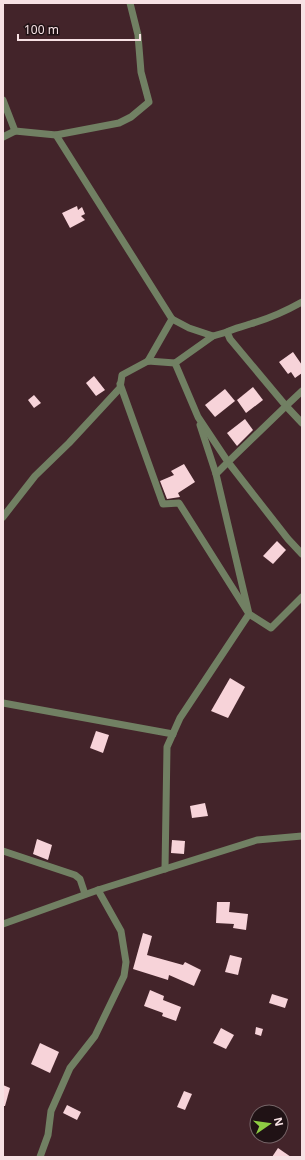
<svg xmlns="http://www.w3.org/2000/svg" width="305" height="1160" viewBox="0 0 305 1160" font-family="'Noto Sans',sans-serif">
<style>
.building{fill:#f7d3d9}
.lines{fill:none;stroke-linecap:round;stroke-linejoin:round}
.street{stroke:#718063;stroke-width:7}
</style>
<rect width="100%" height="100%" fill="#43242a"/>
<g class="building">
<polygon points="77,206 78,210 82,207 85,214 81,216 85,220 70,228 62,213"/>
<polygon points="293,352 302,365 302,373 295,378 291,372 288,374 279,362"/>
<polygon points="94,376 105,390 96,396 86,383"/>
<polygon points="253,387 263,400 246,413 237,400"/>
<polygon points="225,389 235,401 215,417 205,405"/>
<polygon points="34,395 41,403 34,408 28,400"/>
<polygon points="245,419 253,430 237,446 227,433"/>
<polygon points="184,464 195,482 178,493 180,497 167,499 160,481 174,475 171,471"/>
<polygon points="277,541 286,550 273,564 263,556"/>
<polygon points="230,678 245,687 228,718 211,711"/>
<polygon points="96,731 109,735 103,753 90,748"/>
<polygon points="205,803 208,816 192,818 190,806"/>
<polygon points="37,839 52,845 48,860 33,854"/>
<polygon points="172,840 185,841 184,854 171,853"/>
<polygon points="217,902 230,902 229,912 248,914 246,930 233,928 234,924 216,923"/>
<polygon points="143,933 152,936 147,955 183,965 185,962 201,970 194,986 169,975 168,980 133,969"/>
<polygon points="230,955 242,958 238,975 225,972"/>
<polygon points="150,990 164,996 163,1000 181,1007 176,1021 162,1016 163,1013 144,1006"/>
<polygon points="272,994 288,999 285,1008 269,1003"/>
<polygon points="256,1027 263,1029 261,1036 255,1034"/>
<polygon points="221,1028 234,1035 226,1049 213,1043"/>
<polygon points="40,1043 59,1052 50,1073 31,1064"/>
<polygon points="3,1085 10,1088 5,1106 3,1106"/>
<polygon points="184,1091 192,1094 185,1110 177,1107"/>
<polygon points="67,1105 81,1112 77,1120 63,1113"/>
<polygon points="278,1148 291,1157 272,1157"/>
</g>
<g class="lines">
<g class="street">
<polyline points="3,100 15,131 56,135 172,319 148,361"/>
<polyline points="56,135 119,123 131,117 149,102 141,72 138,35 130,3"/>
<polyline points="3,137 15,131"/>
<path d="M302 302C286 311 268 319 250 324 242 327 235 328 227 332L230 339 286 406 228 462 288 539 302 554"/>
<polyline points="172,319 189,328 213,336"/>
<polyline points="175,363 198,417 228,462 216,474 249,614 271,628 302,597"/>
<polyline points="120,384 163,504 179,503 249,614 180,718 167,747 165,869"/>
<polyline points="302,391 286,406 302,423"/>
<polyline points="200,425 216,474"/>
<polyline points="3,517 35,476 69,443 120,388 122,375 148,361 175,363 213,336 227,332"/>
<polyline points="3,703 173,734"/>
<polyline points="3,851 75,875 80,879 85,894"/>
<polyline points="3,924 98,890 257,840 302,836"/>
<polyline points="40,1157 48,1135 51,1111 70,1068 95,1036 124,976 126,962 121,931 98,890"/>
</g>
</g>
<rect width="305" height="1160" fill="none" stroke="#f7e1e4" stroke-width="8"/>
<g transform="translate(269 1124) rotate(77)"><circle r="19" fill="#201215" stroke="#766568"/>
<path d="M0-3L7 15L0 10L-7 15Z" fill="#8ecd43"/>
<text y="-6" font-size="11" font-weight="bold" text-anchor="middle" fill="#f7e1e4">N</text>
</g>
<path d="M18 34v6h122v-6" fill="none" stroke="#f7e1e4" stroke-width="2"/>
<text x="24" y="34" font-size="12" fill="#f7e1e4" stroke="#201215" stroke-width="3" paint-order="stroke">100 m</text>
</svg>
